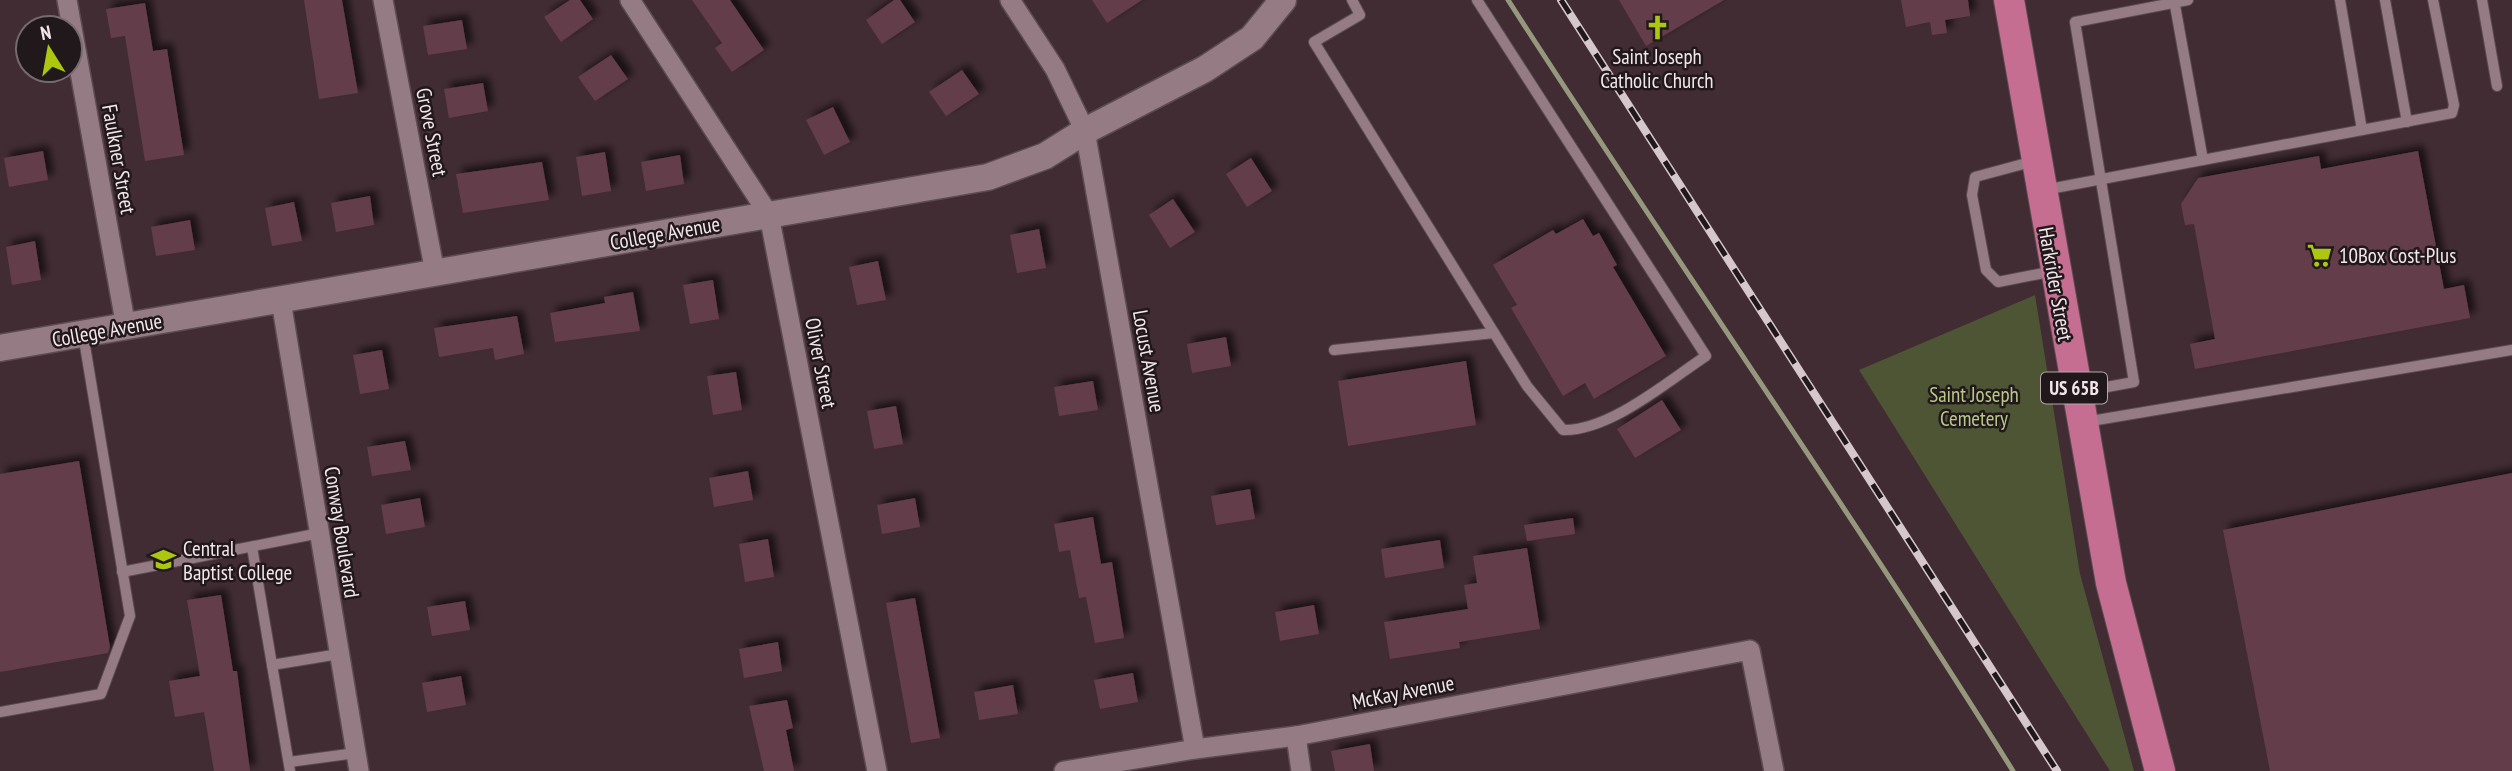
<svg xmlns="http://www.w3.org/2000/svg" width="2512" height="771" viewBox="0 0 2512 771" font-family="'PT Sans Narrow',sans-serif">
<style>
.green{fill:#4e5535}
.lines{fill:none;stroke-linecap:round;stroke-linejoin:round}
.stream{stroke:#96987e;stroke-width:5}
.building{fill:#643c4a;filter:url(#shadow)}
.lane-casing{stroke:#5c4b51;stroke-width:12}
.street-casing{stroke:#5c4b51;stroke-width:22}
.secondary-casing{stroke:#5c4b51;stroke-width:29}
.primary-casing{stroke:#5c4b51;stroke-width:32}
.lane{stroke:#957c84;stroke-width:10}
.street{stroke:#957c84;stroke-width:19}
.secondary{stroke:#957c84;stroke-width:26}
.primary{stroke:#c66e91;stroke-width:30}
.rail-casing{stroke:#d5c7cb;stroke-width:8}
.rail{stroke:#21181b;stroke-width:5;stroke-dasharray:16;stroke-linecap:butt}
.labels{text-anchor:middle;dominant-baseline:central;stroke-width:5;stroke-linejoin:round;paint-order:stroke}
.shield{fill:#21181b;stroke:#b4a8ac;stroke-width:2}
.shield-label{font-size:19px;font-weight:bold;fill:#f3e6ea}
.poi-label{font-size:21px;fill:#f3e6ea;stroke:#21181b;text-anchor:start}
.street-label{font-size:21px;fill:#f3e6ea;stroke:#21181b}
.park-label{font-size:21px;fill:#b9c886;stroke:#21181b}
</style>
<defs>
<filter id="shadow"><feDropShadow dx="6" dy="-6" stdDeviation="3.5" flood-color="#0009"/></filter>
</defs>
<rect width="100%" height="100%" fill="#412c33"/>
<polygon class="green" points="2035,295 2080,574 2134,771 2110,771 1859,370"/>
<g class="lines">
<path class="stream" d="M1508 0C1674 258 1850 510 2013 771"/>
</g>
<g class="building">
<polygon points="304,0 342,0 358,93 319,99"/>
<polygon points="570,0 580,0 593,19 561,42 544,17"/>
<polygon points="692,0 730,0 764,50 732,72 715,48 722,43"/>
<polygon points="894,0 900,0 915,22 882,44 866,20"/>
<polygon points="1092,0 1142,0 1107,23"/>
<polygon points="1619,0 1724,0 1646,46"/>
<polygon points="1901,0 1968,0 1970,16 1945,20 1947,33 1932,35 1930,22 1906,27"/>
<polygon points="145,3 153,51 167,49 184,155 145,161 125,36 111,38 106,9"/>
<polygon points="462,20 467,49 428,55 423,26"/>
<polygon points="611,55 628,79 595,101 578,77"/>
<polygon points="962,70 979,94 946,116 929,92"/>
<polygon points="483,83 488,111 449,118 444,89"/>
<polygon points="833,107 850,142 824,155 806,120"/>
<polygon points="43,151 48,180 9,187 4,158"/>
<polygon points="2418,151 2444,289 2464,285 2470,318 2195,369 2190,344 2215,339 2194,224 2185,225 2181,204 2198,178 2319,156 2321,169"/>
<polygon points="605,152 611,191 582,196 576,157"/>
<polygon points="680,155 684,184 646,191 641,162"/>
<polygon points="1251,158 1272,191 1247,207 1226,174"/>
<polygon points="542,162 549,200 463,213 456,174"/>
<polygon points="370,196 374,225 336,232 331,203"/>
<polygon points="1173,199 1195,232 1170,248 1149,215"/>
<polygon points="294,202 302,241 272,246 265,208"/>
<polygon points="1583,219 1593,236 1599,233 1617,265 1613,267 1666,356 1594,399 1585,383 1563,396 1511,308 1517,305 1493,265 1553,230 1556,234"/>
<polygon points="190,220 195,250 156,256 151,227"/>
<polygon points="1039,229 1046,268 1017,273 1010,235"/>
<polygon points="35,241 41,280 12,285 6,247"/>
<polygon points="878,261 886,300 857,305 849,267"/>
<polygon points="713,280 719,319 690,324 683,285"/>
<polygon points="633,292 640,331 555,342 550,313 605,303 604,297"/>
<polygon points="517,316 524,354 495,360 493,348 439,357 434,328"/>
<polygon points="1226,337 1231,366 1192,373 1187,344"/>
<polygon points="382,350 389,389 360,394 353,355"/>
<polygon points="1466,361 1476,425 1348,446 1338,381"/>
<polygon points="736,372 742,410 713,415 707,376"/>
<polygon points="1093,381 1098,410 1059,416 1054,387"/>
<polygon points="1662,400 1681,430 1635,458 1617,429"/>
<polygon points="896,406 903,444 874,449 867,411"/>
<polygon points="405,441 411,470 372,476 367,447"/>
<polygon points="79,461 110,647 108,653 0,672 0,474"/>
<polygon points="748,471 753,500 714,507 709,478"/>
<polygon points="2512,473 2512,771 2270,771 2223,530"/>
<polygon points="1250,489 1255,519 1216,525 1211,496"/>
<polygon points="420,498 425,527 386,534 381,505"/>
<polygon points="915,498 920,527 882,534 877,505"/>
<polygon points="1093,517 1101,564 1112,562 1124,638 1095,643 1086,597 1079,598 1070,550 1059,552 1054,524"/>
<polygon points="1573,518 1575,534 1527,541 1524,525"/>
<polygon points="768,539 774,577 745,582 739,544"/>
<polygon points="1440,540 1444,568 1385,578 1381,549"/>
<polygon points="1527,548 1540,629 1459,642 1460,648 1390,659 1384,622 1468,609 1464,585 1477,583 1473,556"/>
<polygon points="221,595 233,671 237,671 250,771 214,771 204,712 175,717 169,681 200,676 187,600"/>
<polygon points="915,598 940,738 911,743 886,603"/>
<polygon points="465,601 470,630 432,636 427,607"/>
<polygon points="1314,605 1319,634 1280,641 1275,612"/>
<polygon points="778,642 782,671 744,678 739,649"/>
<polygon points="1133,673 1138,702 1100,709 1094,680"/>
<polygon points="461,676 466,705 427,712 422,683"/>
<polygon points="1013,685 1018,714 979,720 974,692"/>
<polygon points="787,700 793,728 786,730 794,771 764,771 749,706"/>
<polygon points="1370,744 1374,771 1335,771 1331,751"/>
</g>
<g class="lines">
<defs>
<g id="lane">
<path d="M1352 0 1360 15 1314 42 1527 386 1563 430C1610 431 1668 381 1706 356L1477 0"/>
<polyline points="2174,0 2203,160"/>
<polyline points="2385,0 2407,122"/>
<polyline points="2482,0 2497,86"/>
<polyline points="2362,130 2452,113 2454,105 2433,0"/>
<polyline points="2034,161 1975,177 1972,195 1986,270 1998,282 2054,271"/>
<polyline points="2044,190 2362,130 2340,0"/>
<polyline points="1334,350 1494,333"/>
<polyline points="2080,392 2134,382 2075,22 2188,0"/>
<polyline points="2085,422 2512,350"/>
<polyline points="252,547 290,771"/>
<polyline points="122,572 320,533"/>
<polyline points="272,665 339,654"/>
<polyline points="0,712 101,694 130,616 83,334"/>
<polyline points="289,762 356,753"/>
</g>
<g id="street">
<polyline points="67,0 126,327"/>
<polyline points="383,0 435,273"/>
<polyline points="630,0 769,215 877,771"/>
<polyline points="1010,0 1055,69 1085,131 1195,749"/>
<polyline points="281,301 359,771"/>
<polyline points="1296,736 1301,771"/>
<polyline points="1064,771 1195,749 1296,736 1750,650 1774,771"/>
</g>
<polyline id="secondary" points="0,348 988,177 1045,156 1085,131 1205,69 1252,38 1283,0"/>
<polyline id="primary" points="2009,0 2111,583 2160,771"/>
</defs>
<use href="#lane" class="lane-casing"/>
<use href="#street" class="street-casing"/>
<use href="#secondary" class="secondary-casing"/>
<use href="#primary" class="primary-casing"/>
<use href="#lane" class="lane"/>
<use href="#street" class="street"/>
<use href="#secondary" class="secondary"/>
<use href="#primary" class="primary"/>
<defs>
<polyline id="rail" points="1561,0 2057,771"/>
</defs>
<use href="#rail" class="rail-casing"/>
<use href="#rail" class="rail"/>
</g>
<defs>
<symbol id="church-bare" viewBox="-9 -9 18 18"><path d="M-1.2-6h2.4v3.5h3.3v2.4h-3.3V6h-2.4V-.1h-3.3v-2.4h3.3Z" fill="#adc60f" stroke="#21181b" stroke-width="2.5" paint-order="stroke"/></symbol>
<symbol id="supermarket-bare" viewBox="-9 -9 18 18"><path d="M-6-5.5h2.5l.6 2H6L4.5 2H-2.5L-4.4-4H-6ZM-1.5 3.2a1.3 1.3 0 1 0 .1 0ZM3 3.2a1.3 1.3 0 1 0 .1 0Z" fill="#adc60f" stroke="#21181b" stroke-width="2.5" paint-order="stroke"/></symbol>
<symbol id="university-bare" viewBox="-9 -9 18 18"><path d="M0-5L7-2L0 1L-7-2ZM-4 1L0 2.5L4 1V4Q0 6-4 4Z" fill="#adc60f" stroke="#21181b" stroke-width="2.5" paint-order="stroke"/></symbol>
</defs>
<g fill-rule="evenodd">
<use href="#church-bare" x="1640" y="10" width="35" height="35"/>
<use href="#supermarket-bare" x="2302" y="238" width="35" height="35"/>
<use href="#university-bare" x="146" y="542" width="35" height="35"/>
</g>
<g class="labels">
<rect class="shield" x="2041" y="372.5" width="66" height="31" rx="5"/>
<g class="shield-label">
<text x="2074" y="388">US 65B</text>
</g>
<g class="poi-label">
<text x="1657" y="56" text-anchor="middle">Saint Joseph<tspan x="1657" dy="24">Catholic Church</tspan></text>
<text x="2339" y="255">10Box Cost-Plus</text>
<text x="183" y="548">Central<tspan x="183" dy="24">Baptist College</tspan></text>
</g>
<g class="street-label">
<text transform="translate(432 132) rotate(79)">Grove Street</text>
<text transform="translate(119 159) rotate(80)">Faulkner Street</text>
<text transform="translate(665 233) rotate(-10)">College Avenue</text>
<text transform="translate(2056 284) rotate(80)">Harkrider Street</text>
<text transform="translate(107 330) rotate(-10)">College Avenue</text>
<text transform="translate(1149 361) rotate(80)">Locust Avenue</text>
<text transform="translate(821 363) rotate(79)">Oliver Street</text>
<text transform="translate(342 532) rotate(81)">Conway Boulevard</text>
<text transform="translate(1403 692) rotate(-11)">McKay Avenue</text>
</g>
<g class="park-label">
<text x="1974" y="394">Saint Joseph<tspan x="1974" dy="24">Cemetery</tspan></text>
</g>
</g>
<g transform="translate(49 49) rotate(349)"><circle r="33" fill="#21181b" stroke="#756a6e" stroke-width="2"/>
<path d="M0-5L12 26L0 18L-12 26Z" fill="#adc60f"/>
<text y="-10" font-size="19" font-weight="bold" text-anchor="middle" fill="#f3e6ea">N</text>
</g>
</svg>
